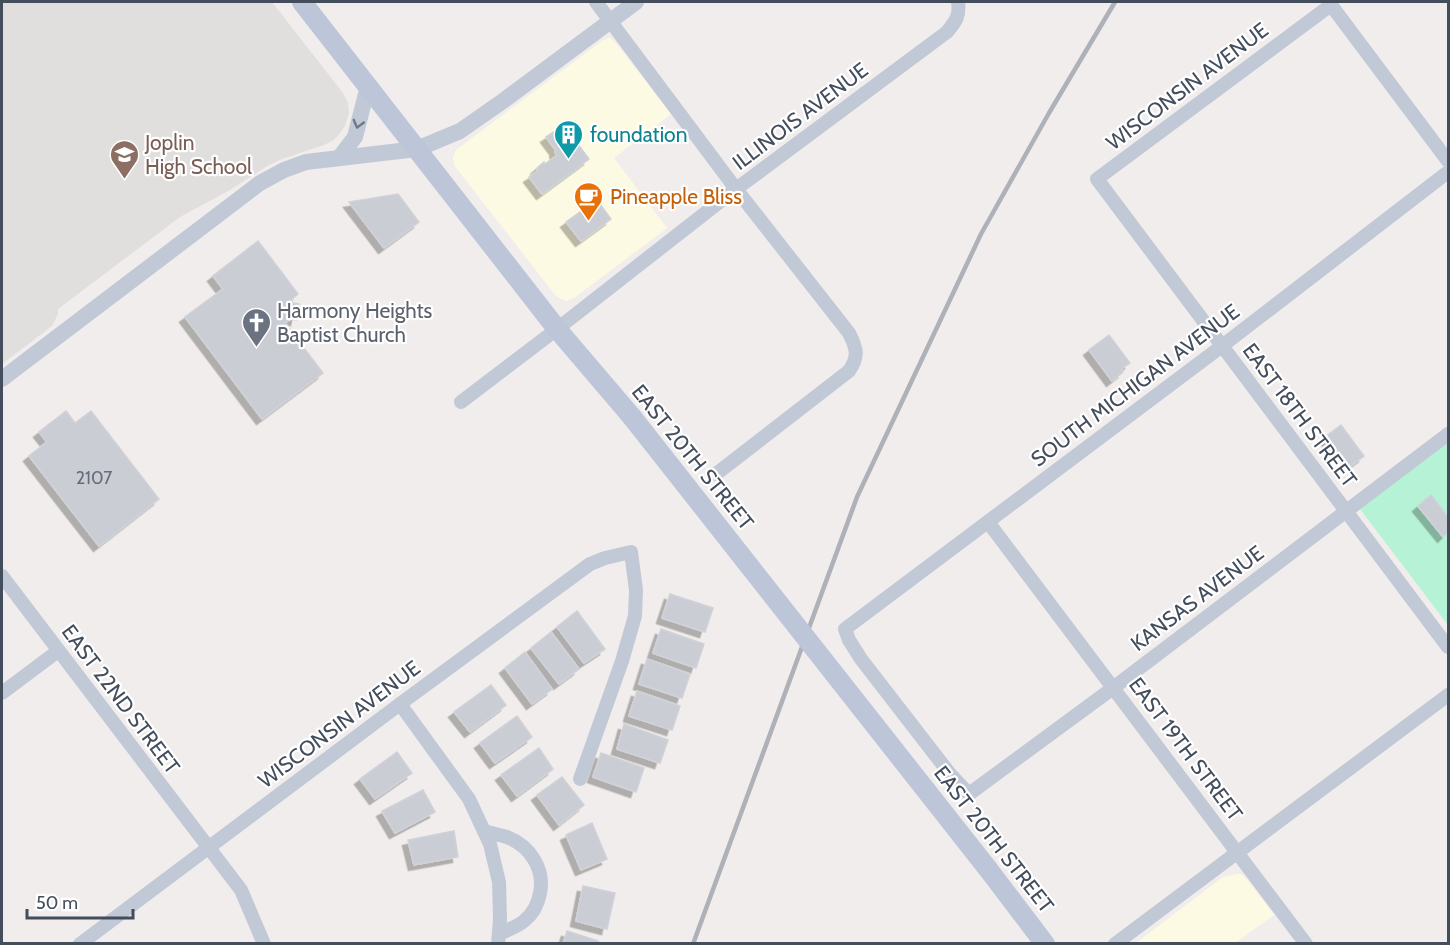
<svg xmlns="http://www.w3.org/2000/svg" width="1450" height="945" viewBox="0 0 1450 945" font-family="Cabin,sans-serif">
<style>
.commercial{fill:#fdfae3}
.education{fill:#e1dede}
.green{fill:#b6f3d6}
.building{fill:#cbcdd5;stroke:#d0d1d9;stroke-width:1.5;filter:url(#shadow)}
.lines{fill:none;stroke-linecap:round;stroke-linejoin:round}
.minor{stroke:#c2c9d6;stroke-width:14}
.tertiary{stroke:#c2c9d6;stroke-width:16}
.secondary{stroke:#bdc6d8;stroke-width:20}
.rail{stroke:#aeb1b8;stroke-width:4.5}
.secondary-bridge{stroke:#bdc6d8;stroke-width:20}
.oneway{stroke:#6f7887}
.labels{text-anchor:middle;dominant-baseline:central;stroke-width:4.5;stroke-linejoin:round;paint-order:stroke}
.number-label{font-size:18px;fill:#656d7a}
.street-label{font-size:21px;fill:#434d5c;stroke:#fff}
.culture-label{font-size:21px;fill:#0d838f;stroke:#fff;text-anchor:start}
.education-label{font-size:21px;fill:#785e54;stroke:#fff;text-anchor:start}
.food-label{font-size:21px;fill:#c56008;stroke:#fff;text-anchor:start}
.worship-label{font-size:21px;fill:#5b616d;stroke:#fff;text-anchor:start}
</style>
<defs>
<filter id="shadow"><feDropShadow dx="-5.5" dy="5.5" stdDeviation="0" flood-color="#0004"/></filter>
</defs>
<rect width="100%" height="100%" fill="#f0edec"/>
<g class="commercial">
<polygon points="610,38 616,43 671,114 614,158 667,228 574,298 566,301 556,296 454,165 453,157 456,150 460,147 603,40"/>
<polygon points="1237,874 1241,874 1246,878 1274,915 1235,943 1136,943 1223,877"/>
</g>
<polygon class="education" points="2,2 272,2 343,93 348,103 349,113 345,126 340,133 334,140 324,145 282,159 269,165 230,190 180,217 58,309 58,314 52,326 2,364"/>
<polygon class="green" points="1448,441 1448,625 1360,509"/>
<g class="building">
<polygon points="564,125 589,159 542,194 529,177 538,171 536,169 544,162 545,164 556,156 555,149 546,137"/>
<polygon points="398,194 419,222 384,248 349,202"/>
<polygon points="597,200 611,219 581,241 566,222"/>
<polygon points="258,241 298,294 291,300 293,303 299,304 296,320 291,319 285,323 323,373 262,419 185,317 223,289 213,276"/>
<polygon points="1109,335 1130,363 1121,369 1123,372 1112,381 1089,350"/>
<polygon points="66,411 75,423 91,411 159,499 99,546 29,456 47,442 39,432"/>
<polygon points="1341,425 1364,456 1348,468 1325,437"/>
<polygon points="1431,495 1448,517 1448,532 1443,537 1418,506"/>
<polygon points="670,594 713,608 705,632 662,618"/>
<polygon points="577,611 605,649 584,663 557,627"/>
<polygon points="661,629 704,644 696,668 653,653"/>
<polygon points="551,632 579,669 559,684 531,648"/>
<polygon points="525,652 552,689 532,704 505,668"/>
<polygon points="647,659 690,674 682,698 639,684"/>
<polygon points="491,685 506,705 470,732 454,712"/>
<polygon points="637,691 680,706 672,730 629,716"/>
<polygon points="517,716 532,737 495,763 480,743"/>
<polygon points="624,724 668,740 660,763 617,749"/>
<polygon points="539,748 553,769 517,796 501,775"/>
<polygon points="397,752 412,773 375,799 360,779"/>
<polygon points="601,753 644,768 636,792 593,777"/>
<polygon points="562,777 584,805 559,825 537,795"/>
<polygon points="423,790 435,812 395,833 382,811"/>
<polygon points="592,823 607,859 581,870 566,835"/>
<polygon points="454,831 458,857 414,865 408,840"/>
<polygon points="583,886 615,893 607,929 576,921"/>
<polygon points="567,931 598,941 597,944 563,944"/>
</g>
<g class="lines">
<g class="minor">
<path d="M596 2 736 189 849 333C857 349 859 356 849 371L716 474"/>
<polyline points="1448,161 1331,5 1097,179 1448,647"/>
<polyline points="1448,172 1222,346 845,629 849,640 861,659 950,774 969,794 1113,688 1448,434"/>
<path d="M461 402 557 329 736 189 947 32C956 21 960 16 958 2"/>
<polyline points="988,522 1306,944"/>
<polyline points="2,576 241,890 264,944"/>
<polyline points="2,693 58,651"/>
<polyline points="400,704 469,799 490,844 499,882 500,919 498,944"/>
<path d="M484 831C491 833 500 835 507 837 530 846 545 869 540 893 538 904 533 914 524 921 517 927 507 930 499 934"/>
<polyline points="80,944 400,704 590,564 605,558 631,552 636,590 635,616 622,661 580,779"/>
<polyline points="1115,944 1448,695"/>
</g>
<g class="tertiary">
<polyline points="339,158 355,137 368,86"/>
<polyline points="2,379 260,183 284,170 306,162 417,149 460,131 503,101 636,2"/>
</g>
<g class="secondary">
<polyline points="302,2 557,329 632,417"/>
<polyline points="988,869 1045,944"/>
</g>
<polyline class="rail" points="693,944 857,497 981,234 1049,113 1115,2"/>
<polyline class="secondary-bridge" points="632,417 988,869"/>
</g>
<defs><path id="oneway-chevron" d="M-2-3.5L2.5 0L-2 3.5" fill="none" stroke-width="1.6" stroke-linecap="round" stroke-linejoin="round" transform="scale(1.5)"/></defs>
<use class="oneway" href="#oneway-chevron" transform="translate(358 124) rotate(105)"/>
<defs>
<symbol id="building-pin" viewBox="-11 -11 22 30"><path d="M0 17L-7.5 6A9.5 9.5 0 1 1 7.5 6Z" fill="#0f9aa8" stroke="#fff"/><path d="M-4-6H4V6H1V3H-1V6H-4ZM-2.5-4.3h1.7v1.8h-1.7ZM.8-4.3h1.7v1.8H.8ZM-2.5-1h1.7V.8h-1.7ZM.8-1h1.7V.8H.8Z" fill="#fff"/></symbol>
<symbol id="school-pin" viewBox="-11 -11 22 30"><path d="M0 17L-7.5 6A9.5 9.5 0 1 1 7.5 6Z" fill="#8d6e63" stroke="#fff"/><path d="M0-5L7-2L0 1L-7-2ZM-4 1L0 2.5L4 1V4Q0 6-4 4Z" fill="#fff"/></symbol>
<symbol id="cafe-pin" viewBox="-11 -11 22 30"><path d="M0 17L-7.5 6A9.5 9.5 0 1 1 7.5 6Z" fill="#e8710a" stroke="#fff"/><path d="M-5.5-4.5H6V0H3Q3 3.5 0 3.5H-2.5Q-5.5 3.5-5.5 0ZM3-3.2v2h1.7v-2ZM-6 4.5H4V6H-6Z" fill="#fff"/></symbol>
<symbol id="church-pin" viewBox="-11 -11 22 30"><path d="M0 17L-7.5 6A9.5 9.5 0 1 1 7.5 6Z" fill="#6b7280" stroke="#fff"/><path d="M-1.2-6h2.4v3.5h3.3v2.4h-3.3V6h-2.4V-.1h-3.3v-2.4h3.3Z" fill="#fff"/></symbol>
</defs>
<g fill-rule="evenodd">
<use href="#building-pin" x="552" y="118" width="33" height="45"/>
<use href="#school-pin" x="108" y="138" width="33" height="45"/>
<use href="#cafe-pin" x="572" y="180" width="33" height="45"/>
<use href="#church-pin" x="240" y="306" width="33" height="45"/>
</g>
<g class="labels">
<g class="number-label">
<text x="94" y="478">2107</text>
</g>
<g class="street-label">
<text transform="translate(1187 86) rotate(-37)">WISCONSIN AVENUE</text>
<text transform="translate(800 116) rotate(-37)">ILLINOIS AVENUE</text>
<text transform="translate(1135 385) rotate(-37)">SOUTH MICHIGAN AVENUE</text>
<text transform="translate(1300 415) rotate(53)">EAST 18TH STREET</text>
<text transform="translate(693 457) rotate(51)">EAST 20TH STREET</text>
<text transform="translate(1197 598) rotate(-37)">KANSAS AVENUE</text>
<text transform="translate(121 699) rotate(53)">EAST 22ND STREET</text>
<text transform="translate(339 724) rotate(-37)">WISCONSIN AVENUE</text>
<text transform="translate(1186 749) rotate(53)">EAST 19TH STREET</text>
<text transform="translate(994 839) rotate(52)">EAST 20TH STREET</text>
</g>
<g class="culture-label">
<text x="590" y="134">foundation</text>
</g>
<g class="education-label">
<text x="145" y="142">Joplin<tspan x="145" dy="24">High School</tspan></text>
</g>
<g class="food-label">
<text x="610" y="196">Pineapple Bliss</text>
</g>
<g class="worship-label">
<text x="277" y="310">Harmony Heights<tspan x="277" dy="24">Baptist Church</tspan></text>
</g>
</g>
<rect width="1450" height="945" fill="none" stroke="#434d5c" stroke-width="6"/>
<path d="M27 909v9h106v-9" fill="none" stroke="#434d5c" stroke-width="3"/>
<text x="36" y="909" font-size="18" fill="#434d5c" stroke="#ffffff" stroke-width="4.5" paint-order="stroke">50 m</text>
</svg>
